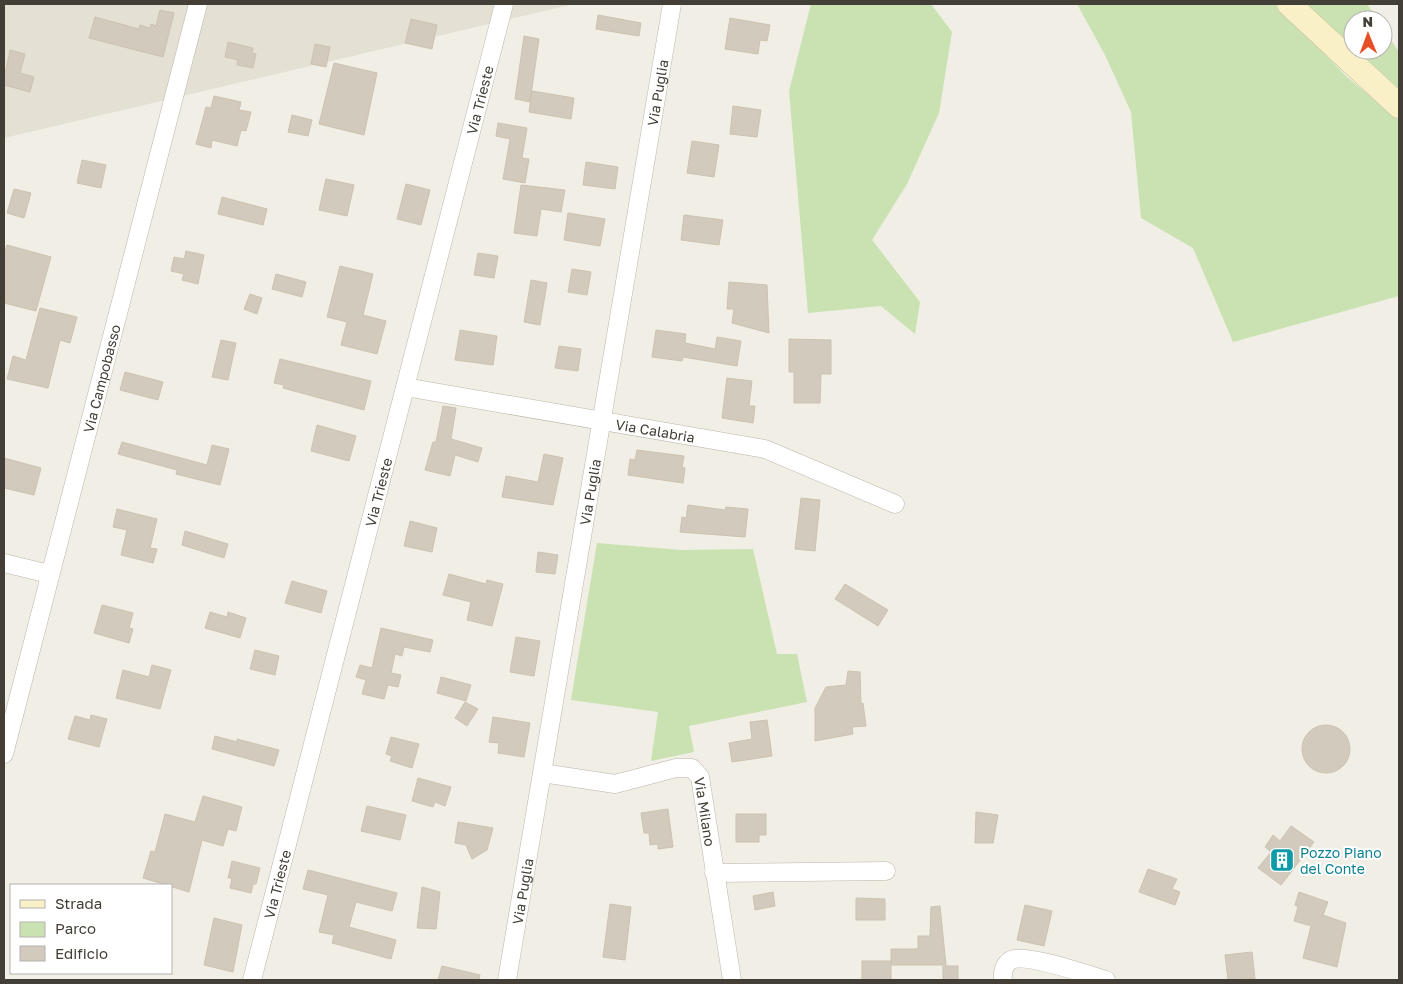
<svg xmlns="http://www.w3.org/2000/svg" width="1403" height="984" viewBox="0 0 1403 984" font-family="'Golos Text',sans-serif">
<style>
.residential{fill:#e5e0d4}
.green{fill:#cae2b2}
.building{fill:#d2cabc;stroke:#ccc2b0}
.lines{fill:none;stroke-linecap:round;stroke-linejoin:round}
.street-casing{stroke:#bcb6a9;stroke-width:19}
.secondary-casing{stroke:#cdc299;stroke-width:25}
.street{stroke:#fff;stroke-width:18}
.secondary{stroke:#f9f0c8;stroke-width:24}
.labels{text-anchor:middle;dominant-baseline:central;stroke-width:4;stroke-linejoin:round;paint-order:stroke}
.street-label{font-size:14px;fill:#433f36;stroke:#fff}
.culture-label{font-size:14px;fill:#0d838f;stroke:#fff;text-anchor:start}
</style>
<rect width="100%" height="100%" fill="#f1eee6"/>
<polygon class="residential" points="4,4 574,4 4,138"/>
<g class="green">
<polygon points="811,4 931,4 952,32 939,113 907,184 872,240 920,302 915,334 881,306 808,313 789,91"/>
<polygon points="1077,4 1276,4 1347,77 1399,120 1399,296 1233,342 1193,248 1141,218 1131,112 1105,55"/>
<polygon points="1300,4 1367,4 1378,20 1353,20 1353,50 1383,50 1383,28 1399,52 1399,94"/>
<polygon points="597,543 681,550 753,549 777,654 797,654 807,702 689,726 694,752 651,761 658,712 571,700"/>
</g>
<g class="building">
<polygon points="160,10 174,13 163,57 89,38 95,17 139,29 140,25 150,28 151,24 156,26"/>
<polygon points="598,15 641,23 639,36 596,29"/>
<polygon points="730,18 770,25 767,41 760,40 758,54 725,49"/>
<polygon points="411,19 437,25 432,49 405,43"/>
<polygon points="524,36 539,39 530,102 515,99"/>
<polygon points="228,42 253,48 252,53 256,54 253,68 237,65 238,60 225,57"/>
<polygon points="315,44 330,47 326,67 311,64"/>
<polygon points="10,50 25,54 20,73 34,77 30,92 4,85 4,69 6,70"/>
<polygon points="334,63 377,73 364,135 319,124"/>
<polygon points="532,91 574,98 571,119 529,112"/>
<polygon points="214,96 241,102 239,110 251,112 246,131 241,130 237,146 212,140 211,148 196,144 206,107 211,108"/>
<polygon points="733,106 761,110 757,137 730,134"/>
<polygon points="292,115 312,120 308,136 288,132"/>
<polygon points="498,123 527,128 522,158 529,159 525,183 503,179 510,139 496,136"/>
<polygon points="692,141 719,145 714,177 687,173"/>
<polygon points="82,160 106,165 101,188 77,183"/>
<polygon points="586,162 618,167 615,189 583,185"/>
<polygon points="326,179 354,185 347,216 319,210"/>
<polygon points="406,184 430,190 421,225 397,219"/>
<polygon points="521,185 565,190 561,212 541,209 537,236 514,233"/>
<polygon points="14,189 31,193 24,218 7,213"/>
<polygon points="222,197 267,209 263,225 218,214"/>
<polygon points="568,213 605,219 600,246 564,240"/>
<polygon points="684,215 723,220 719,245 681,240"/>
<polygon points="7,245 51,257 36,311 4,303 4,255"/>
<polygon points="186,251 204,255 198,284 182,280 184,274 171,271 174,257 184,259"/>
<polygon points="478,253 498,256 494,278 474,275"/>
<polygon points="340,266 373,274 363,315 386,321 377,354 341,345 347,322 327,317"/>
<polygon points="572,269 591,272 587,295 568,292"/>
<polygon points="276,274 306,282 302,297 272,289"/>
<polygon points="531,280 547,283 540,325 524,322"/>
<polygon points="729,282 767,285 769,333 732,323 734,309 727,309"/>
<polygon points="250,294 262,298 257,314 244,309"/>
<polygon points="40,308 77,317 70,343 60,340 48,388 7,379 13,356 26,360"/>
<polygon points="460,330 497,336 493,365 455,360"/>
<polygon points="656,330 686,334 685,343 715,349 717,337 741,341 737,366 683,357 682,361 652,357"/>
<polygon points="789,339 831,340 831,374 821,374 820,403 794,403 794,372 789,372"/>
<polygon points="221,340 236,343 228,380 212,377"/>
<polygon points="559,346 581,349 578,371 555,368"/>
<polygon points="280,359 371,381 364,410 283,388 284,385 274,383"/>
<polygon points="125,372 163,382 158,400 120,390"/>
<polygon points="727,378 752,381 749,406 755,406 753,423 722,418"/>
<polygon points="443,406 456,408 451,439 482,448 478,462 455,455 450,476 425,470 433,442 436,442"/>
<polygon points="317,425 356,436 349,461 311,451"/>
<polygon points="122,442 207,465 212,445 229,449 220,485 176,474 177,470 118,454"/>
<polygon points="637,450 684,456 682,467 685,468 683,483 628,475 630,459 635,460"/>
<polygon points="544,454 563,458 553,505 502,497 506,476 538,482"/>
<polygon points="4,458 41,468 34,495 4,488"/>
<polygon points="801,498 820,500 815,551 795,549"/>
<polygon points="688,505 725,510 726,507 748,509 745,537 680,532 682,517 686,518"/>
<polygon points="117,509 157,519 150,548 157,549 153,563 121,555 127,530 113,527"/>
<polygon points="410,521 437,528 432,552 404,546"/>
<polygon points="185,531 228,544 224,558 182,545"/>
<polygon points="538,552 558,555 555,574 536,572"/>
<polygon points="449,574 486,584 487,580 503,584 492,626 467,620 471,602 443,595"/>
<polygon points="292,581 327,591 321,613 285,603"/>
<polygon points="845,584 888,610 878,626 835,599"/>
<polygon points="102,605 133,613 129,628 133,629 129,643 94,633"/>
<polygon points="210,612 227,617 228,612 246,618 240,638 205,628"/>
<polygon points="381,628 433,640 430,652 404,647 402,656 395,654 391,673 401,675 398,687 388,685 384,699 362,694 366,680 356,677 360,665 372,668"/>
<polygon points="516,637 540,641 534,676 510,672"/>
<polygon points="255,650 279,656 275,675 250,669"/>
<polygon points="152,665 171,670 160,709 116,698 123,670 149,677"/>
<polygon points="848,671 860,672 861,704 863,703 866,726 852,727 853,734 815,741 815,708 826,687 846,685"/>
<polygon points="441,677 471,685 466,701 437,693"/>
<polygon points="465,702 478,709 467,726 455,718"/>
<polygon points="91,715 107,719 99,747 68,739 75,716 90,720"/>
<polygon points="493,717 530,723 524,757 498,753 499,743 489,742"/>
<polygon points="767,720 772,756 732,762 729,743 752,739 750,722"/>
<circle cx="1326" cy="749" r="24"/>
<polygon points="215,736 237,742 237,739 279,750 274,766 212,749"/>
<polygon points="391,737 419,744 412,768 390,761 392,756 386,754"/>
<polygon points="418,778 451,787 445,806 435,802 433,807 412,801"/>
<polygon points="203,796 242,807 236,831 228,829 223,846 202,840 189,892 143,878 151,851 155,852 165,814 195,822"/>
<polygon points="367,806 406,815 400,840 361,831"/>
<polygon points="668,809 673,847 658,849 658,844 650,845 649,833 644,833 641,813"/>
<polygon points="976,812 998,815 993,843 975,843"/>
<polygon points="736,814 766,814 766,835 759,835 759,842 736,842"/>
<polygon points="458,822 493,828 487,850 472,859 466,845 455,843"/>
<polygon points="1291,826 1314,842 1281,885 1258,868 1271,852 1265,847 1273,835 1280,841"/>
<polygon points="232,861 260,868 256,884 253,884 251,893 230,888 232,878 228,878"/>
<polygon points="1148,869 1177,879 1172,889 1180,892 1175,905 1139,892"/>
<polygon points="308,870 397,893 392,911 356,902 349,927 396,940 391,959 332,943 334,935 319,932 328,895 303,889"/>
<polygon points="422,887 440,892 436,929 417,928"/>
<polygon points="773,892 775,906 755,910 753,896"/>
<polygon points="1299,892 1328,902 1323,915 1346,923 1337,967 1303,958 1311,926 1294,921 1298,907 1295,905"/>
<polygon points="856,898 885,899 885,920 856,920"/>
<polygon points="610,904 631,907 625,960 603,957"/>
<polygon points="1025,905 1052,911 1044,946 1017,940"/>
<polygon points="940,906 946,965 891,965 891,949 918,949 918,936 930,936 931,907"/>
<polygon points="214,918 242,925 233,972 204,965"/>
<polygon points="1252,952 1255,979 1228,980 1225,955"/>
<rect x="862" y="961" width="29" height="19"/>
<polygon points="442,966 480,975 479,980 438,980"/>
<rect x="943" y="966" width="15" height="14"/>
</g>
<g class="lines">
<defs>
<g id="street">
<path id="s1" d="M405 387 765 449 895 504"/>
<polyline points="4,563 49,574"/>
<path id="s2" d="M4 754 198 4"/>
<path id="s3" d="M542 773 615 784 676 768H692L700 777 732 980"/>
<polyline points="714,873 886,871"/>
<path id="s4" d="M252 980 504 4"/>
<path id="s5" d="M507 980 672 4"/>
<path d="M1003 980C1002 973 1004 964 1011 960 1026 953 1089 975 1106 980"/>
</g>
<polyline id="secondary" points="1289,4 1399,106"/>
</defs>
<use href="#street" class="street-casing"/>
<use href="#secondary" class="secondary-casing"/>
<use href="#street" class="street"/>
<use href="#secondary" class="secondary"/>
</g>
<defs>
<symbol id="building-square" viewBox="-11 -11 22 22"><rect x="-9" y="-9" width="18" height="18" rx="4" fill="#0f9aa8" stroke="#fff"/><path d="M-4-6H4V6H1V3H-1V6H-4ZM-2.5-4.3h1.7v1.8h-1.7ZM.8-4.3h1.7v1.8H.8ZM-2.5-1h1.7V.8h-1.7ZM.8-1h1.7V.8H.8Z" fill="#fff"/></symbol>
</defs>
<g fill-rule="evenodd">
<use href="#building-square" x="1268" y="846" width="28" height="28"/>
</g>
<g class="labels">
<g class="street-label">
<text stroke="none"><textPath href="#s5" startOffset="900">Via Puglia</textPath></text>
<text stroke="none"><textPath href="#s4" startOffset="909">Via Trieste</textPath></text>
<text stroke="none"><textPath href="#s2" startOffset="388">Via Campobasso</textPath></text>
<text stroke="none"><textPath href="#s1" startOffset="254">Via Calabria</textPath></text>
<text stroke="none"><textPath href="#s4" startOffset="504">Via Trieste</textPath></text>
<text stroke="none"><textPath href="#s5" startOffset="495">Via Puglia</textPath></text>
<text stroke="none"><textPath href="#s3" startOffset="200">Via Milano</textPath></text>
<text stroke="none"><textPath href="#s4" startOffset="99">Via Trieste</textPath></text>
<text stroke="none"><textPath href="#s5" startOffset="90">Via Puglia</textPath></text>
</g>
<g class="culture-label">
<text x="1300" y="852">Pozzo Piano<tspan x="1300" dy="16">del Conte</tspan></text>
</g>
</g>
<rect width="1403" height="984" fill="none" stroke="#433f36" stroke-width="10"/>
<rect x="10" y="884" width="162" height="90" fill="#ffffff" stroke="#b4b2af"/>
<rect x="20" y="900" width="25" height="8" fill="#f9f0c8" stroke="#b4b2af"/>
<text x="55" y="909" font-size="15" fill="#433f36">Strada</text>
<rect x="20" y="922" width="25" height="15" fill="#cae2b2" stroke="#b4b2af"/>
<text x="55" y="934" font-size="15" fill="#433f36">Parco</text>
<rect x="20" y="946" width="25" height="15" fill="#d2cabc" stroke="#b4b2af"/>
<text x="55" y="959" font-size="15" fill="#433f36">Edificio</text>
<g transform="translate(1368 35) rotate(359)"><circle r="24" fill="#ffffff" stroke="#b4b2af"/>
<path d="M0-4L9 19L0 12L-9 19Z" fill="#e64e28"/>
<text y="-8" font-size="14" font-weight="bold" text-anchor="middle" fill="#433f36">N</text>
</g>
</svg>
